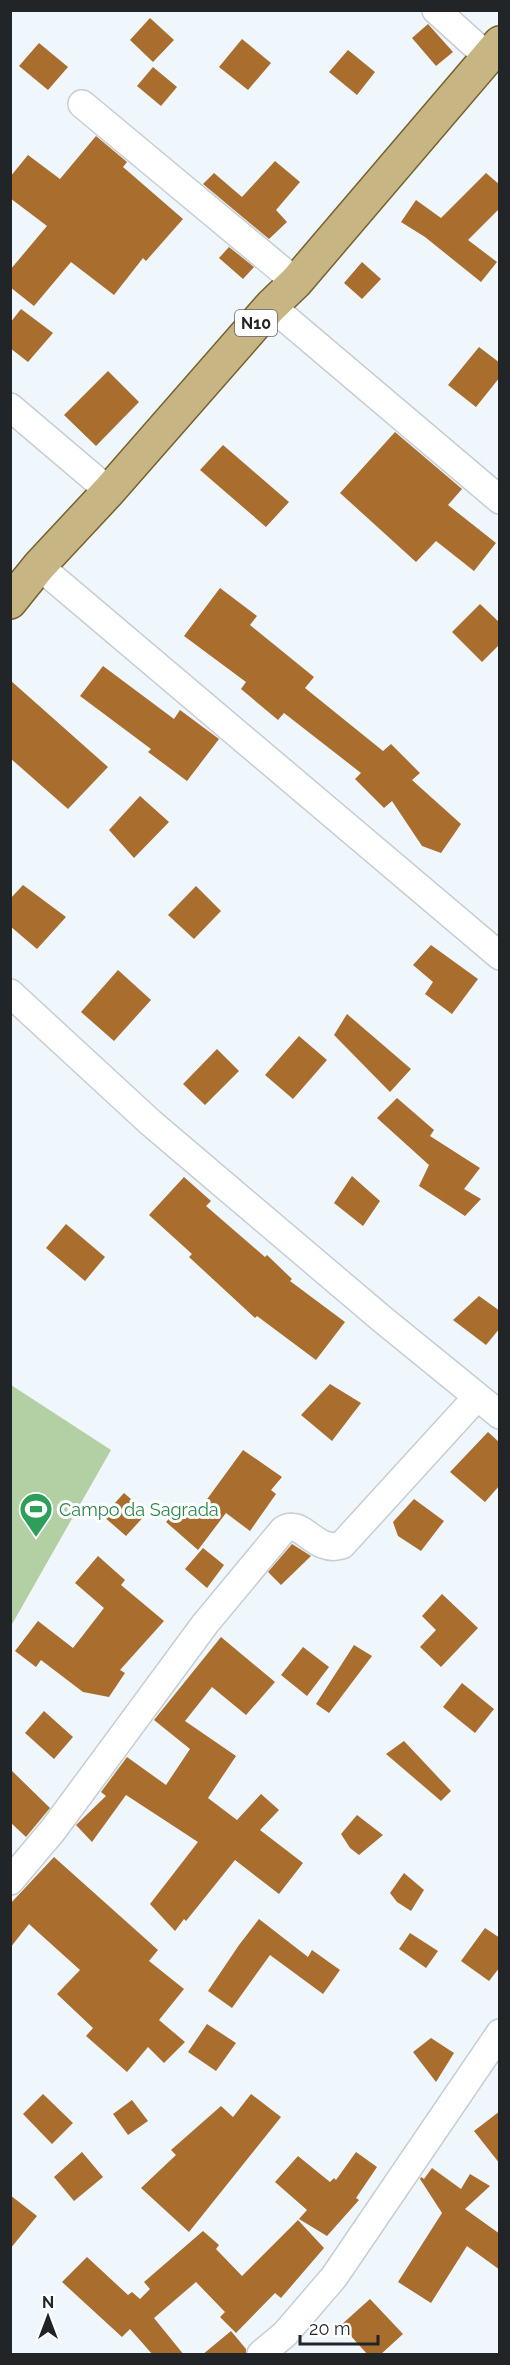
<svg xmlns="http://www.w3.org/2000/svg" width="510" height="2365" viewBox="0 0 510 2365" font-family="Raleway,sans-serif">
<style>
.green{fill:#b3d0a4}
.building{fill:#a96d2e}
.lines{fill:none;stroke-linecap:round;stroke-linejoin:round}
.minor-casing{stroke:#c7ced3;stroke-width:30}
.primary-casing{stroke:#75622d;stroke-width:36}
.minor{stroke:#fff;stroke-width:27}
.primary{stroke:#c7b583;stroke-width:33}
.labels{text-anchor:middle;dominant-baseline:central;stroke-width:6;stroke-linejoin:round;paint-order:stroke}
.shield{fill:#fff;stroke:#646668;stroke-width:1.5}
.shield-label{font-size:16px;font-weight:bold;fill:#222527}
.leisure-label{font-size:18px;fill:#27864d;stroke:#fff;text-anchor:start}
</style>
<rect width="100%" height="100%" fill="#eff6fc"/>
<polygon class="green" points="11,1385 111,1450 11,1626"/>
<g class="building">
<polygon points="150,18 174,40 153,62 130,40"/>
<polygon points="428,24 453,52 436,66 412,38"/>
<polygon points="242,39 271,63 248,90 219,67"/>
<polygon points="39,43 68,67 48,90 19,66"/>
<polygon points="348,50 375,72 357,95 329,72"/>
<polygon points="153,67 177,87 161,106 137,86"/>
<polygon points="96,136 127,162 123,167 183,219 146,261 143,258 114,295 71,262 34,306 10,287 10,270 47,226 10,198 10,177 28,155 60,179"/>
<polygon points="275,161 300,182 276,210 287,222 269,239 203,184 214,173 242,197"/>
<polygon points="486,173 500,185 500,208 468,240 497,262 481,282 425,237 401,222 416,200 441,218"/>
<polygon points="229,247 254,267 243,279 219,258"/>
<polygon points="362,262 381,279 362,299 344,283"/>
<polygon points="21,309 53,333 28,362 10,348 10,323"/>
<polygon points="479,347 500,363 500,377 476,407 448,385"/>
<polygon points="108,371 139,402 96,446 64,415"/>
<polygon points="395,432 462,489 448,505 496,543 474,571 436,541 416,562 340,493"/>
<polygon points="223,445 289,502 266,527 200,470"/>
<polygon points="220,588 257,616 250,625 314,677 305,688 383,751 391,744 420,773 412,780 461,824 441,853 422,846 392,801 384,808 355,779 361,773 284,713 278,720 241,689 246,682 184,636"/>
<polygon points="480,604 500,623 500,644 482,662 452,632"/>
<polygon points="103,666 174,719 180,710 219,739 187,781 148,752 151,749 80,696"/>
<polygon points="10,680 108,767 68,809 10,758"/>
<polygon points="140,796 169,822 134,858 109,830"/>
<polygon points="23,885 66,917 37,949 10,926 10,899"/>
<polygon points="196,886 221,911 194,939 168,915"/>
<polygon points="431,945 478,979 452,1014 425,994 433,982 413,965"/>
<polygon points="118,970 151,1000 114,1041 81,1012"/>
<polygon points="347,1014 411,1069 390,1092 334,1035"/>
<polygon points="299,1036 327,1060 293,1099 265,1075"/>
<polygon points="217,1049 239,1071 205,1105 183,1084"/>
<polygon points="397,1098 434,1130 430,1136 480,1168 464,1189 481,1199 465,1216 419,1186 429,1165 377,1118"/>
<polygon points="352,1176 380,1201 363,1226 334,1203"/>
<polygon points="184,1177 211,1201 206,1206 265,1257 267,1255 292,1279 290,1281 345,1322 316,1360 257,1316 255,1318 189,1257 192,1254 149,1215"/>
<polygon points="66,1224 105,1257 85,1281 46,1248"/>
<polygon points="479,1296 500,1311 500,1328 486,1345 453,1320"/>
<polygon points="330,1384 361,1403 332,1441 301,1415"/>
<polygon points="488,1432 500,1443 500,1485 485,1502 450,1472"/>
<polygon points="243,1450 282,1477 271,1490 276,1494 250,1531 226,1513 198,1550 166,1522 181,1506 194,1517"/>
<polygon points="124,1493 147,1513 126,1536 103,1516"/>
<polygon points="414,1499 444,1521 421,1551 398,1536 393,1522"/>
<polygon points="292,1544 311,1556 281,1585 268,1572"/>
<polygon points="203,1548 224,1565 207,1588 185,1569"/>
<polygon points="98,1556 125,1580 121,1585 164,1621 120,1670 125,1673 109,1697 83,1692 41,1660 36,1667 15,1651 38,1621 73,1648 104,1608 75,1583"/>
<polygon points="442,1594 478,1628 441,1667 420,1647 436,1630 422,1616"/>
<polygon points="221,1637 275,1682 246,1715 212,1687 185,1721 236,1756 208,1798 237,1820 261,1794 279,1810 260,1830 303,1863 279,1894 235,1860 186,1921 184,1919 175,1931 150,1904 198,1842 126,1795 92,1842 76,1825 106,1796 101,1792 127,1757 166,1785 190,1749 154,1720"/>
<polygon points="354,1645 372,1656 329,1713 316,1704"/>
<polygon points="303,1647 329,1667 307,1696 281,1675"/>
<polygon points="462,1683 494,1709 475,1733 443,1707"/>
<polygon points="44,1711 73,1737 54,1759 25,1733"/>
<polygon points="404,1741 451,1791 441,1801 386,1754"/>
<polygon points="10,1769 50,1808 26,1837 10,1822"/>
<polygon points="357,1815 383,1835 359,1855 350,1848 341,1834"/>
<polygon points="54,1857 158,1950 149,1961 184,1989 159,2020 185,2042 164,2063 148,2047 127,2072 86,2036 93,2028 57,1994 80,1970 29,1924 10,1948 10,1904"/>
<polygon points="404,1873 424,1890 411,1911 397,1902 390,1893"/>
<polygon points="259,1919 308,1957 312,1950 340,1970 323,1994 270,1955 232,2008 208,1991 239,1945"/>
<polygon points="485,1928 500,1938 500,1967 489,1981 461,1961"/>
<polygon points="410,1933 438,1951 426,1968 399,1949"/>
<polygon points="207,2024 236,2043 216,2071 188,2052"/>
<polygon points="431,2038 454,2053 436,2082 413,2052"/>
<polygon points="43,2094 73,2123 52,2144 23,2114"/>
<polygon points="251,2094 281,2117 189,2232 141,2188 176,2155 171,2150 221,2106 233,2117"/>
<polygon points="132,2100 148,2121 128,2135 113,2114"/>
<polygon points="500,2111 500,2164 474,2131"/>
<polygon points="82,2152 103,2177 74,2201 54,2177"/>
<polygon points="356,2152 377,2167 356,2198 359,2200 327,2236 299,2219 307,2210 275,2182 298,2156 330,2182 334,2178 336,2180"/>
<polygon points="432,2168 461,2189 470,2174 490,2186 465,2209 500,2234 500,2270 467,2246 431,2303 398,2282 442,2213 420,2179 421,2177 424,2179"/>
<polygon points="10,2195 37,2216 10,2249"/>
<polygon points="298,2220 324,2248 281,2298 275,2293 236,2333 220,2317 225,2312 196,2282 154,2318 184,2355 153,2355 130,2329 122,2337 62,2282 87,2257 128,2295 132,2292 140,2299 150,2289 144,2282 203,2231 219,2245 216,2249 242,2276"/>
<polygon points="370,2299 403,2334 380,2355 368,2355 341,2325"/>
<polygon points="231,2331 246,2349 246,2355 202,2355"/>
</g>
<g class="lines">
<defs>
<g id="minor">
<polyline points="436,10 488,57"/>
<polyline points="82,104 296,282"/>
<polyline points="271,306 500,500"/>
<polyline points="10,407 109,491"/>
<polyline points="39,566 500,956"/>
<polyline points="10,993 151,1123 382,1319 500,1415"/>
<path d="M10 1881 53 1830 205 1624 283 1530C303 1517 314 1554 342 1545L477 1397"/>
<polyline points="261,2354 285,2334 334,2277 500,2033"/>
</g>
<polyline id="primary" points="10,602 39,566 109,491 271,306 296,282 500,43"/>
</defs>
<use href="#minor" class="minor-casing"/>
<use href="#primary" class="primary-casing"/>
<use href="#minor" class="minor"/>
<use href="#primary" class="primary"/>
</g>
<defs>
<symbol id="stadium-pin" viewBox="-11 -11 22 30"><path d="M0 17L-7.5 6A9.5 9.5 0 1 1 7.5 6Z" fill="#2e9e5b" stroke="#fff"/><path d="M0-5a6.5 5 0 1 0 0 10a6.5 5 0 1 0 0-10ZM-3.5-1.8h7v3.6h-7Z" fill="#fff"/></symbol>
</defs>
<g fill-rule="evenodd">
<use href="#stadium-pin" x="17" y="1490" width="38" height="52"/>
</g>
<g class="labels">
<rect class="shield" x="235" y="310" width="42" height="26" rx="4.5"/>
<g class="shield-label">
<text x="256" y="323">N10</text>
</g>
<g class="leisure-label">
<text x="59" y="1509">Campo da Sagrada</text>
</g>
</g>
<rect width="510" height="2365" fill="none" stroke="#222527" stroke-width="24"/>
<g transform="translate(48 2317)" stroke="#ffffff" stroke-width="4.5" paint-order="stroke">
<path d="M0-4.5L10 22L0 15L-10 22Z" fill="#222527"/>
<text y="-9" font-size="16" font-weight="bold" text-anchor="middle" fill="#222527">N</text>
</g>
<path d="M300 2335v9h78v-9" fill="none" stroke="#222527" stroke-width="3"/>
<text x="309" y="2335" font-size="18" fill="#222527" stroke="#ffffff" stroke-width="4.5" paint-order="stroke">20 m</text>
</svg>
